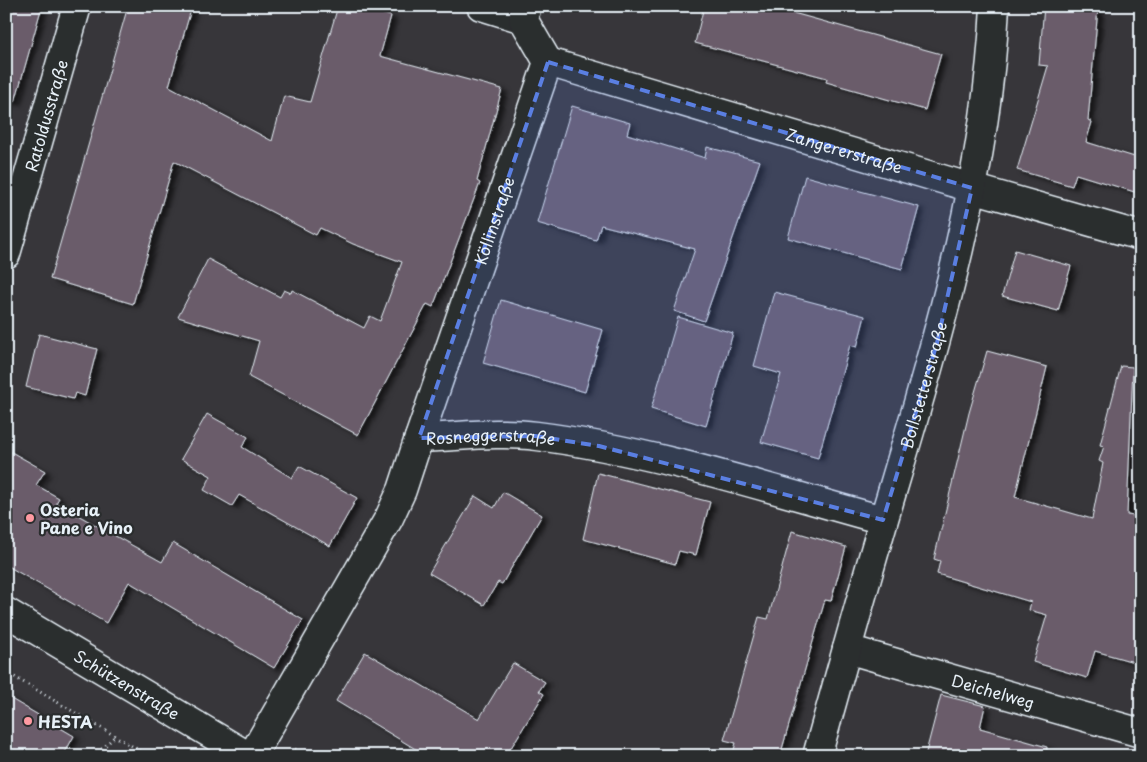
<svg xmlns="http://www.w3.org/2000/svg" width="1147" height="762" viewBox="0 0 1147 762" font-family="'Playpen Sans',sans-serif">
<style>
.building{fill:#6a5c6a;stroke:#e8f1f8;filter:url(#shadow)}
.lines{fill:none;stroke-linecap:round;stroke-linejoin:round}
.street-casing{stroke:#e8f1f8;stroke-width:31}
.path{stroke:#e8f1f8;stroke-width:3;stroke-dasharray:1 4;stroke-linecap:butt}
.street{stroke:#2a2d2e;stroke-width:28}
.marked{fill:#5a7fe2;fill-opacity:0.2;stroke:#5a7fe2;stroke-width:4;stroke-dasharray:10 6;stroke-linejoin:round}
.poi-dot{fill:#ff9aa2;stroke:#2a2d2e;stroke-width:2}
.labels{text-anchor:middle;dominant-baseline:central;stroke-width:4.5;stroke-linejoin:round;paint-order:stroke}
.street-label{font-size:16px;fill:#e8f1f8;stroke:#2a2d2e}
.poi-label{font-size:16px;font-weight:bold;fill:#e8f1f8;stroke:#2a2d2e;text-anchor:start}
</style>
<defs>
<filter id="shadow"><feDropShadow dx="5.5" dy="3" stdDeviation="2.5" flood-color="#0009"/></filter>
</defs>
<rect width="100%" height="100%" fill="#37363a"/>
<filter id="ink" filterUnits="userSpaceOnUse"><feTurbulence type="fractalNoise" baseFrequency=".02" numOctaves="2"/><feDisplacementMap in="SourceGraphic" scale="10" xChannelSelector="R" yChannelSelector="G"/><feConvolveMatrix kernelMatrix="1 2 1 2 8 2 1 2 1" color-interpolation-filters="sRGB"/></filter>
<g filter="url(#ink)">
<g class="building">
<polygon points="6,6 42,6 15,102 6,101"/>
<polygon points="128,6 192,6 169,86 272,141 284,96 310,102 338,6 355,6 391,16 380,56 502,89 477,181 480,183 433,307 427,304 358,435 249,377 259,341 178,317 208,259 280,297 284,290 291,293 292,290 364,328 370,316 380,321 402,262 353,244 320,228 316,235 174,161 133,304 50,279"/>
<polygon points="704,6 788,6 786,11 941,54 925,110 826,82 827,78 695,43"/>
<polygon points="1044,6 1098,8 1088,120 1092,122 1086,142 1141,159 1141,194 1076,174 1072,186 1017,170 1048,66 1039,65"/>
<polygon points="572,106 630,123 627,134 705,158 707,147 760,161 704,321 674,311 695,249 601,225 596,240 537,223"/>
<polygon points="805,176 919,207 902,269 788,238"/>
<polygon points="1015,250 1071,266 1058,311 1002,296"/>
<polygon points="774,292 865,316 857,347 850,345 818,458 761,442 781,374 754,366"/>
<polygon points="501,300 603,330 585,392 483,363"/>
<polygon points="678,317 733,333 706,426 651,409"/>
<polygon points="39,334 97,349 85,396 75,393 73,399 26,387"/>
<polygon points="987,351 1047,367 1015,497 1092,519 1103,463 1099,461 1104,446 1100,445 1121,366 1133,367 1127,515 1141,517 1141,664 1095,651 1087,678 1033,662 1047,615 1029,610 1031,602 937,574 940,561 934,559 969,413"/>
<polygon points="207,414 248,437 242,447 292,478 299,466 357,498 330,546 239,495 232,506 204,490 211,476 181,459"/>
<polygon points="6,449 45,471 36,485 59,498 56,503 162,562 173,543 303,620 274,668 129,582 106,623 6,565"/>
<polygon points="598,473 710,502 696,555 679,551 675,564 583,539"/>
<polygon points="503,492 542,515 502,584 498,582 484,605 429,573 475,496 494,508"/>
<polygon points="792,531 846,547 831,601 825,600 780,756 732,756 736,743 724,740 759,617 768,619"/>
<polygon points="365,652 479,719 513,663 545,682 539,691 544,694 506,756 427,756 336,701"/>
<polygon points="941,695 985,706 980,728 1047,747 1046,756 925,756"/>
<polygon points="6,696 74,736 63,756 6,756"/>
</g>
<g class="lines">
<defs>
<g id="street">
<polyline points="481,6 523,19"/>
<path id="s1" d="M548 62 972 188 1141 236"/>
<path id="s2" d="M6 254 77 6"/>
<path id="s3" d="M419 438 548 62 523 19 527 6"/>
<path id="s4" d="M6 612 248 756"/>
<path id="s5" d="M847 649 1141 733"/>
<path id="s6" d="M252 756 389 518 402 490 419 438C457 437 498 431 537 436 655 451 769 489 883 520"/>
<path id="s7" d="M817 756C841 671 864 586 889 502 937 340 987 176 995 6"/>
</g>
</defs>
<use href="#street" class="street-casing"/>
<g class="path">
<polyline points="6,672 149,756"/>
<polyline points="295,749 307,756"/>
<polyline points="95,756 115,736"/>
</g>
<use href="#street" class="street"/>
</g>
</g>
<path class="marked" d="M548 62 972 188 937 343 883 520 599 446 535 436 419 438Z"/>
<g class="poi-dot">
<circle cx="30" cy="518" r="5"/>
<circle cx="28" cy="721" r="5"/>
</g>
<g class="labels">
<g class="street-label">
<text stroke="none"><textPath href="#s2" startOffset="144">Ratoldusstraße</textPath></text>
<text stroke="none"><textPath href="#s1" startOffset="309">Zangererstraße</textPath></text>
<text stroke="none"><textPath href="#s3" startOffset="230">Köllinstraße</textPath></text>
<text stroke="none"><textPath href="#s7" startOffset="386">Bollstetterstraße</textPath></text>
<text stroke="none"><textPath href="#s6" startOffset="432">Rosneggerstraße</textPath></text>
<text stroke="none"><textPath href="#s4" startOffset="141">Schützenstraße</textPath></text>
<text stroke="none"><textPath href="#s5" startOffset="152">Deichelweg</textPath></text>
</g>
<g class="poi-label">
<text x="40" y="509">Osteria<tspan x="40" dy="18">Pane e Vino</tspan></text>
<text x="38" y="721">HESTA</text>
</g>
</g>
<rect width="1147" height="762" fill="none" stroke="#2a2d2e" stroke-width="25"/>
<rect x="12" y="12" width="1122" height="737" fill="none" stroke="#e8f1f8" stroke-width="2" filter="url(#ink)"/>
</svg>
